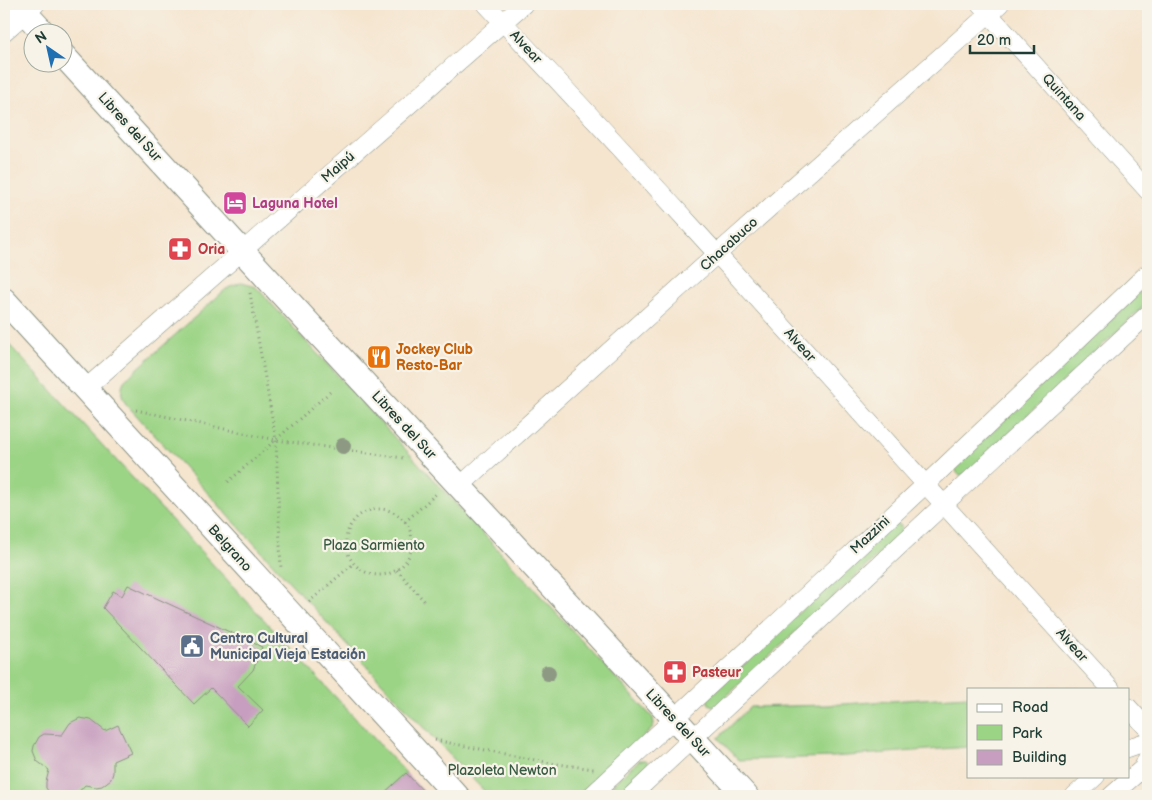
<svg xmlns="http://www.w3.org/2000/svg" width="1152" height="800" viewBox="0 0 1152 800" font-family="'Balsamiq Sans',sans-serif">
<style>
.green{fill:#9cd486;stroke:#5e885d}
.building{fill:#c79ebf}
.lines{fill:none;stroke-linecap:round;stroke-linejoin:round}
.street-casing{stroke:#8a9182;stroke-width:19}
.secondary-casing{stroke:#8a9182;stroke-width:26}
.path{stroke:#8a9182;stroke-width:3;stroke-dasharray:1 4;stroke-linecap:butt}
.street{stroke:#fff;stroke-width:18}
.secondary{stroke:#fff;stroke-width:24}
.tree{fill:#8d9983}
.labels{text-anchor:middle;dominant-baseline:central;stroke-width:4.5;stroke-linejoin:round;paint-order:stroke}
.street-label{font-size:14px;fill:#1f3d34;stroke:#f7f3e8}
.hotel-label{font-size:14px;font-weight:bold;fill:#b23c85;stroke:#f7f3e8;text-anchor:start}
.health-label{font-size:14px;font-weight:bold;fill:#be3a42;stroke:#f7f3e8;text-anchor:start}
.food-label{font-size:14px;font-weight:bold;fill:#c56008;stroke:#f7f3e8;text-anchor:start}
.park-label{font-size:14px;fill:#385b44;stroke:#f7f3e8}
.service-label{font-size:14px;font-weight:bold;fill:#4e5e75;stroke:#f7f3e8;text-anchor:start}
</style>
<rect width="100%" height="100%" fill="#f7f3e8"/>
<filter id="ink" filterUnits="userSpaceOnUse"><feTurbulence type="fractalNoise" baseFrequency=".02" numOctaves="2"/><feDisplacementMap in="SourceGraphic" scale="10" xChannelSelector="R" yChannelSelector="G"/><feConvolveMatrix kernelMatrix="1 2 1 2 8 2 1 2 1" color-interpolation-filters="sRGB"/></filter>
<filter id="wash" filterUnits="userSpaceOnUse"><feTurbulence type="fractalNoise" baseFrequency=".0096" numOctaves="4" result="noise"/><feDisplacementMap in="SourceGraphic" scale="20" xChannelSelector="R" yChannelSelector="G"/><feGaussianBlur stdDeviation="1.12" result="paint"/><feColorMatrix in="noise" values="0 0 0 0 0 0 0 0 0 0 0 0 0 0 0 0 0 1.4 0 .05"/><feComposite in="paint" operator="in"/></filter>
<g filter="url(#wash)">
<rect width="100%" height="100%" fill="#f5e5cf"/>
<g class="green">
<path d="M241 283 256 287 653 718 654 724 652 729 579 796H489L419 723 126 404C121 396 120 390 124 381L226 289Z"/>
<polygon points="1148,284 1148,302 966,474 959,475 957,473 955,467"/>
<polygon points="4,339 406,773 381,796 4,796"/>
<polygon points="893,524 897,524 901,526 901,534 715,707 709,704 707,699"/>
<polygon points="968,696 968,747 833,757 739,760 718,738 750,707 828,705"/>
<polygon points="639,760 646,760 648,762 648,770 620,796 601,796"/>
</g>
<g id="blocks">
<g class="building">
<polygon points="128,585 262,647 253,670 238,686 263,710 248,726 211,688 194,704 103,608 113,591 122,596"/>
<polygon points="80,718 91,720 105,731 118,725 131,753 113,761 113,773 111,779 102,786 96,787 85,785 75,796 52,796 46,788 46,782 49,770 37,761 33,751 34,746 39,737 44,734 62,735 70,723"/>
<polygon points="406,773 428,796 381,796"/>
</g>
</g>
</g>
<g filter="url(#ink)">
<use href="#blocks" fill-opacity="0" stroke="#8a9182" stroke-width="1"/>
<g class="lines">
<defs>
<g id="street">
<path d="M486 4C698 229 903 461 1111 689"/>
<polyline points="980,4 1148,191"/>
<polyline points="4,32 36,4"/>
<polyline points="85,389 524,4"/>
<polyline points="460,486 717,254 1000,4"/>
<polyline points="1128,707 1148,729"/>
<polyline points="1128,748 1148,741"/>
<polyline points="591,796 925,485 1148,273"/>
<polyline points="631,796 1148,314"/>
<polyline points="1074,796 1096,776"/>
<polyline points="1111,796 1143,768 1148,756"/>
</g>
<g id="secondary">
<polyline points="17,4 43,32"/>
<polyline points="62,54 242,251 746,796"/>
<polyline points="4,300 457,796"/>
</g>
</defs>
<use href="#street" class="street-casing"/>
<use href="#secondary" class="secondary-casing"/>
<g class="path">
<polyline points="250,293 276,440 281,570"/>
<polyline points="136,410 276,440 403,458"/>
<polyline points="228,482 330,392"/>
<circle cx="379" cy="542" r="33"/>
<polyline points="405,522 436,494"/>
<polyline points="397,570 425,602"/>
<polyline points="309,602 354,563"/>
<polyline points="435,740 550,763 594,769"/>
</g>
<use href="#street" class="street"/>
<use href="#secondary" class="secondary"/>
</g>
<g class="tree">
<circle cx="343" cy="446" r="8"/>
<circle cx="548" cy="673" r="8"/>
</g>
</g>
<defs>
<symbol id="hotel-square" viewBox="-11 -11 22 22"><rect x="-9" y="-9" width="18" height="18" rx="4" fill="#d1479c" stroke="#f7f3e8"/><path d="M-6-4.5h1.5V1H6V5H4.5V3h-9V5H-6ZM-4 0a1.8 1.8 0 1 1 3.6 0ZM.5 0V-2.5h3Q6-2.5 6 0Z" fill="#fff"/></symbol>
<symbol id="pharmacy-square" viewBox="-11 -11 22 22"><rect x="-9" y="-9" width="18" height="18" rx="4" fill="#e0444e" stroke="#f7f3e8"/><path d="M-2-6h4v4h4v4h-4v4h-4v-4h-4v-4h4Z" fill="#fff"/></symbol>
<symbol id="restaurant-square" viewBox="-11 -11 22 22"><rect x="-9" y="-9" width="18" height="18" rx="4" fill="#e8710a" stroke="#f7f3e8"/><path d="M-5-6h1v4h1v-4h1v4h1v-4h1v5L-1.5 .5V6h-2V.5L-5-1ZM5-6V6H3V1.5H1.5Q1.5-4 5-6Z" fill="#fff"/></symbol>
<symbol id="civic-square" viewBox="-11 -11 22 22"><rect x="-9" y="-9" width="18" height="18" rx="4" fill="#5c6f8a" stroke="#f7f3e8"/><path d="M-.6-6.5H3V-4.5H.6V-3L4-1V1h2V6H-6V1h2V-1L-.6-3ZM-1.2 2.5V6h2.4V2.5Z" fill="#fff"/></symbol>
</defs>
<g fill-rule="evenodd">
<use href="#hotel-square" x="221" y="189" width="28" height="28"/>
<use href="#pharmacy-square" x="166" y="235" width="28" height="28"/>
<use href="#restaurant-square" x="365" y="343" width="28" height="28"/>
<use href="#civic-square" x="178" y="632" width="28" height="28"/>
<use href="#pharmacy-square" x="661" y="658" width="28" height="28"/>
</g>
<g class="labels">
<g class="street-label">
<text transform="translate(526 47) rotate(47)">Alvear</text>
<text transform="translate(1064 97) rotate(48)">Quintana</text>
<text transform="translate(130 127) rotate(48)">Libres del Sur</text>
<text transform="translate(338 167) rotate(-41)">Maipú</text>
<text transform="translate(729 244) rotate(-42)">Chacabuco</text>
<text transform="translate(800 345) rotate(48)">Alvear</text>
<text transform="translate(404 425) rotate(47)">Libres del Sur</text>
<text transform="translate(870 535) rotate(-43)">Mazzini</text>
<text transform="translate(230 548) rotate(48)">Belgrano</text>
<text transform="translate(1072 645) rotate(48)">Alvear</text>
<text transform="translate(678 723) rotate(47)">Libres del Sur</text>
</g>
<g class="hotel-label">
<text x="252" y="203">Laguna Hotel</text>
</g>
<g class="health-label">
<text x="198" y="249">Oria</text>
<text x="692" y="672">Pasteur</text>
</g>
<g class="food-label">
<text x="396" y="349">Jockey Club<tspan x="396" dy="16">Resto-Bar</tspan></text>
</g>
<g class="park-label">
<text x="374" y="545">Plaza Sarmiento</text>
<text x="502" y="770">Plazoleta Newton</text>
</g>
<g class="service-label">
<text x="210" y="638">Centro Cultural<tspan x="210" dy="16">Municipal Vieja Estación</tspan></text>
</g>
</g>
<rect width="1152" height="800" fill="none" stroke="#f7f3e8" stroke-width="20"/>
<rect x="967" y="688" width="162" height="90" fill="#f7f3e8" stroke="#a1aaa0"/>
<rect x="977" y="704" width="25" height="8" fill="#ffffff" stroke="#a1aaa0"/>
<text x="1012" y="712" font-size="15" fill="#1f3d34">Road</text>
<rect x="977" y="725" width="25" height="15" fill="#9cd486" stroke="#a1aaa0"/>
<text x="1012" y="738" font-size="15" fill="#1f3d34">Park</text>
<rect x="977" y="750" width="25" height="15" fill="#c79ebf" stroke="#a1aaa0"/>
<text x="1012" y="762" font-size="15" fill="#1f3d34">Building</text>
<g transform="translate(48 48) rotate(326)"><circle r="24" fill="#f7f3e8" stroke="#a1aaa0"/>
<path d="M0-4L9 19L0 12L-9 19Z" fill="#1f6fb2"/>
<text y="-8" font-size="14" font-weight="bold" text-anchor="middle" fill="#1f3d34">N</text>
</g>
<path d="M970 45v8h64v-8" fill="none" stroke="#1f3d34" stroke-width="2.5"/>
<text x="977" y="45" font-size="15" fill="#1f3d34" stroke="#f7f3e8" stroke-width="4" paint-order="stroke">20 m</text>
</svg>
